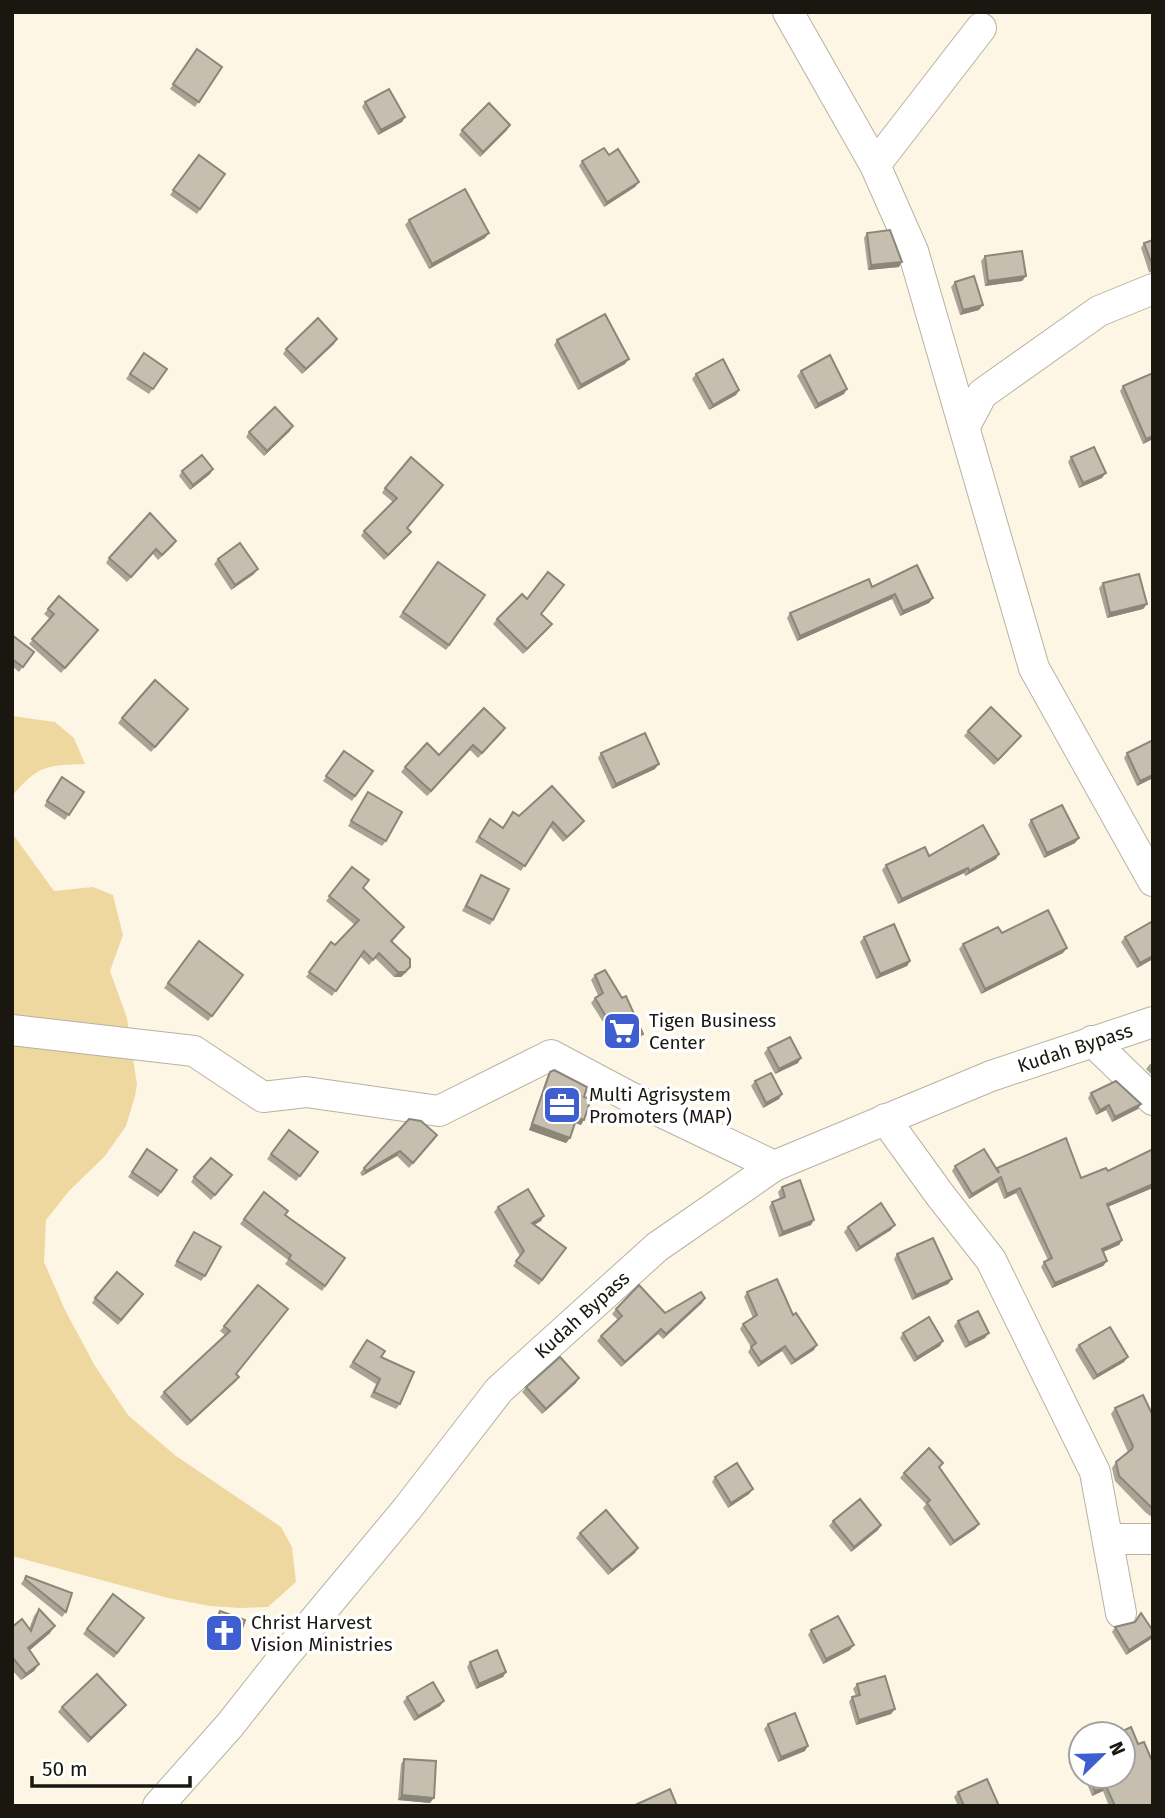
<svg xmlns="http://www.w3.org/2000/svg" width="1165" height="1818" viewBox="0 0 1165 1818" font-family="'Fira Sans',sans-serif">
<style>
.green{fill:#efd89f}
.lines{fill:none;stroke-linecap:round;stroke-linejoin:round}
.minor-casing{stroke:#b8b2a2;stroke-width:32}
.minor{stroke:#fff;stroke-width:30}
.wall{fill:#aaa496}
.shaded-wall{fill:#8b867a}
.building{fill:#c6bfaf;stroke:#8b867a;stroke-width:2}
.labels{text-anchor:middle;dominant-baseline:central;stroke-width:7;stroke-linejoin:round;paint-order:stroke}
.poi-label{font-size:19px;fill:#1a1711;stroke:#fff;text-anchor:start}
.street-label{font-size:19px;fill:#1a1711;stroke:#fff}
</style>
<rect width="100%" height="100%" fill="#fdf6e5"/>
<g class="green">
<path d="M12 716 55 722 74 738 85 764C45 765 38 766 12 796Z"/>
<polygon points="12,833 54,891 93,887 113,895 123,935 110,971 127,1018 137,1085 135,1096 126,1126 105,1156 69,1191 46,1220 44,1262 65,1310 95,1366 128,1415 176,1456 281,1527 292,1547 296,1582 268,1607 240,1608 210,1606 168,1598 12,1556"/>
</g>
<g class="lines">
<defs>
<g id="minor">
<polyline points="788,12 875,165 913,251 1034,668 1153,881"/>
<polyline points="875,165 981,28"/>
<polyline points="965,426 982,394 1099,311 1153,289"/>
<polyline points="12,1030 194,1051 263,1097 306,1092 439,1111 551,1055 630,1097 774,1166"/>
<polyline points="1092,1041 1153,1100"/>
<polyline points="885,1119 940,1195 991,1260 1095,1472 1121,1613"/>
<polyline points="1109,1539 1153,1539"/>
<polyline points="158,1806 230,1725 282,1659 407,1509 499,1390 657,1247 774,1166 991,1076 1153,1022"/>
</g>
</defs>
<use href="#minor" class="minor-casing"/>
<use href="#minor" class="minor"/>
</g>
<g class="wall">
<polygon points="197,49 222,67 195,107 170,89"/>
<polygon points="365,102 405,117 402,122 378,135 362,107"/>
<polygon points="462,130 507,130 480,157 459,135"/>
<polygon points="199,155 225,174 197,214 170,195"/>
<polygon points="609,155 639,182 635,187 604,207 579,166 582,161"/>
<polygon points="409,220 485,238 429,269 405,225"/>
<polygon points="867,233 899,267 868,270 864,238"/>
<polygon points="1153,240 1153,273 1149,272 1141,248 1144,243"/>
<polygon points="985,256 1026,276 1022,281 985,286 981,261"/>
<polygon points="955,282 979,310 960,315 951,287"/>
<polygon points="557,340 625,364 578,390 554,345"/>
<polygon points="334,344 302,374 283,354 286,349"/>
<polygon points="144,353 167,369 149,394 126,379"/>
<polygon points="801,371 844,394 815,409 797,376"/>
<polygon points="696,374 739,390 736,395 709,410 692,379"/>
<polygon points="1123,386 1153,439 1143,444 1120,391"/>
<polygon points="290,431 264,456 246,437 249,432"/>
<polygon points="1071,457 1102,478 1079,488 1068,462"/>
<polygon points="213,469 210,474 190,490 179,476 182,471"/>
<polygon points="443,485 407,528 407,537 384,560 361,536 364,531 393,502 382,493 385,488"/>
<polygon points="176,541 173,546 158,560 153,554 127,582 106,563 109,558"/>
<polygon points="218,559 254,574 231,590 214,564"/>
<polygon points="438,562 485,595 446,650 399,617"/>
<polygon points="1103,583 1147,604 1143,609 1107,618 1099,588"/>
<polygon points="872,587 933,598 929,603 900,616 892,599 797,641 787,618 790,613"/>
<polygon points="48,609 98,630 61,673 29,644 50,619 44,614"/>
<polygon points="542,614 552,624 548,629 523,654 493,624 497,619"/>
<polygon points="12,635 34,652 19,672 12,666"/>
<polygon points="185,714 151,752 118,723 122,718"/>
<polygon points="968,731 1017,741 994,765 964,736"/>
<polygon points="502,733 478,758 470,750 427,796 401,772 405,767"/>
<polygon points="344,751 373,771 352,801 323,781"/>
<polygon points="601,753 655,769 612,789 598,758"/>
<polygon points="1127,753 1153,778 1137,786 1124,758"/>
<polygon points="62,777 84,792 65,820 44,806"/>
<polygon points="368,792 386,841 382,846 348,826"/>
<polygon points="519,816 584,821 580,826 563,842 550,827 521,871 475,842 490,819 503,828"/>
<polygon points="1031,820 1075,843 1044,858 1028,825"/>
<polygon points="999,854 996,859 965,876 964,873 898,904 882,870 886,865 929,856"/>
<polygon points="352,867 364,888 400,932 392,942 407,972 401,977 394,977 375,958 369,965 360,956 332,996 306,977 331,942 335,945 355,925 326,901"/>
<polygon points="481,875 493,920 490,925 462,911"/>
<polygon points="1002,933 1063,953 981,994 959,949 963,944"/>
<polygon points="864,937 910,961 907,966 876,979 860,942"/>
<polygon points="1125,937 1153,959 1137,968 1121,942"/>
<polygon points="199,941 243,975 208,1021 164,988"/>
<polygon points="595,975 639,1039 622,1047 610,1021 605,1025 591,1003 595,998 598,995 591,980"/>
<polygon points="768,1048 798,1063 775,1074 764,1053"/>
<polygon points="1153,1063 1153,1076 1146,1069 1150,1064"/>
<polygon points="550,1072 584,1097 581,1125 575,1123 570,1138 566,1143 529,1130 547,1077"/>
<polygon points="755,1081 782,1094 779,1099 763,1108 751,1086"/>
<polygon points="1091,1093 1138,1109 1112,1122 1106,1110 1096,1115 1088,1098"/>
<polygon points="409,1119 434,1140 409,1168 397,1156 362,1176 360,1173 364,1168"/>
<polygon points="289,1130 318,1152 296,1181 267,1159"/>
<polygon points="147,1149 177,1170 158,1197 128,1177"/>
<polygon points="955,1166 996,1169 1081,1178 1108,1207 1122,1240 1119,1245 1103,1252 1107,1261 1103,1266 1052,1288 1041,1267 1044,1262 1048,1260 1016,1193 1004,1199 997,1182 969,1199 952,1171"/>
<polygon points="194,1177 228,1180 211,1200 191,1182"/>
<polygon points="782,1187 811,1225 779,1237 769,1207 772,1202 780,1199 778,1192"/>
<polygon points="264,1192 285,1215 345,1258 322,1291 285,1264 288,1260 240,1224"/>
<polygon points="498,1207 541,1221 534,1225 566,1248 539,1285 513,1266 520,1256 494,1212"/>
<polygon points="848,1227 891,1230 856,1252 844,1232"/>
<polygon points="194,1232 205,1276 201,1281 174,1266"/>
<polygon points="897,1254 952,1279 948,1284 912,1300 894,1259"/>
<polygon points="258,1285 236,1375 239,1377 235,1382 187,1426 160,1397 164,1392 226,1336 220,1331"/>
<polygon points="747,1292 793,1315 814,1350 791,1365 782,1351 758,1367 748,1352 751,1347 740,1329 743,1324 753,1318 744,1297"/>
<polygon points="95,1298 139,1299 118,1325 92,1303"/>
<polygon points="705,1298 702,1303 663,1339 658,1334 621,1367 597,1341 601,1336 618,1320 612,1314 616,1309 665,1313"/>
<polygon points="958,1321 985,1338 965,1348 954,1326"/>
<polygon points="903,1333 940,1346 914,1362 900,1338"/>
<polygon points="367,1340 381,1357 400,1404 396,1409 370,1397 376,1384 349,1367"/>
<polygon points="1079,1345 1124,1362 1093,1380 1075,1350"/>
<polygon points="576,1383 542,1414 522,1392 526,1387"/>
<polygon points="1115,1408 1153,1416 1153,1518 1145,1512 1115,1481 1112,1468 1116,1462 1128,1452 1111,1414"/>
<polygon points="940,1467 979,1524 975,1529 950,1546 923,1508 926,1504 900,1478 904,1473"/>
<polygon points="715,1477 753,1489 749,1494 728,1508 712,1482"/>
<polygon points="833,1521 881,1525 878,1530 851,1552 829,1526"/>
<polygon points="580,1533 635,1553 608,1575 576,1538"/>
<polygon points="26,1576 66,1612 62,1617 21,1584"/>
<polygon points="113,1594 144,1618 114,1658 83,1634"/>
<polygon points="39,1609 50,1633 30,1650 39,1664 34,1671 21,1680 12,1670 12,1627 29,1629 34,1616"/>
<polygon points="220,1611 236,1645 232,1650 207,1641 217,1616"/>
<polygon points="1115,1627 1151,1639 1126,1655 1112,1632"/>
<polygon points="811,1630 850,1650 823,1664 808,1635"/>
<polygon points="470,1662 506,1672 503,1677 476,1689 467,1667"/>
<polygon points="857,1684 895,1709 891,1714 856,1725 849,1702 852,1697 856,1696 853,1689"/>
<polygon points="407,1697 440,1706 414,1721 403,1702"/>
<polygon points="62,1707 122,1710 88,1743 58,1712"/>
<polygon points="768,1724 805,1751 778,1762 764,1729"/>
<polygon points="1081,1749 1081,1770 1075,1755 1078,1750"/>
<polygon points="404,1759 430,1803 398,1800 401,1764"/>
<polygon points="1084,1776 1123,1776 1153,1806 1109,1806 1103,1791 1092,1796"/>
<polygon points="958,1792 999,1806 958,1806 954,1797"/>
</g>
<g class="shaded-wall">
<polygon points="405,117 402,122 378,135 381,130"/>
<polygon points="510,125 507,130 480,157 483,152"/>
<polygon points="639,182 635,187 604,207 607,202"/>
<polygon points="489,233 485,238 429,269 432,264"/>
<polygon points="902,262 899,267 868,270 871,265"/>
<polygon points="1026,276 1022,281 985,286 988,281"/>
<polygon points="983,305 979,310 960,315 963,310"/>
<polygon points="337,339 334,344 302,374 306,369"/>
<polygon points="629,359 625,364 578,390 581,385"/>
<polygon points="847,389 844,394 815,409 818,404"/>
<polygon points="739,390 736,395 709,410 713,405"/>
<polygon points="293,426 290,431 264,456 267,451"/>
<polygon points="1153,436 1153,439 1143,444 1146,439"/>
<polygon points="213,469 210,474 190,490 193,485"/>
<polygon points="1106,473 1102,478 1079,488 1083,483"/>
<polygon points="411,532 407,537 384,560 388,555"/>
<polygon points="258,569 254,574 231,590 235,585"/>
<polygon points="895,594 892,599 797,641 800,636"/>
<polygon points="933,598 929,603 900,616 903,611"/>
<polygon points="1147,604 1143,609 1107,618 1110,613"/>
<polygon points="552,624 548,629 523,654 527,649"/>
<polygon points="1021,736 1017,741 994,765 998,760"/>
<polygon points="473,745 470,750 427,796 431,791"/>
<polygon points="659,764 655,769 612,789 616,784"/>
<polygon points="1153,775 1153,778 1137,786 1140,781"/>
<polygon points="584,821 580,826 563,842 567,837"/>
<polygon points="1079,838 1075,843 1044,858 1047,853"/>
<polygon points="999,854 996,859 965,876 969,871"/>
<polygon points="968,868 964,873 898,904 902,899"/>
<polygon points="1067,948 1063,953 981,994 985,989"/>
<polygon points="1153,956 1153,959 1137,968 1140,963"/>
<polygon points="910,961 907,966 876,979 880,974"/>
<polygon points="410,967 401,977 394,977 398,972"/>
<polygon points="643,1034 639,1039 622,1047 625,1042"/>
<polygon points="801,1058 798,1063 775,1074 779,1069"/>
<polygon points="782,1094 779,1099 763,1108 766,1103"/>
<polygon points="1141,1104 1138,1109 1112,1122 1115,1117"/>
<polygon points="1109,1105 1106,1110 1096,1115 1100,1110"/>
<polygon points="577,1117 584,1120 581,1125 573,1122"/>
<polygon points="532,1124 570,1138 566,1143 529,1130"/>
<polygon points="400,1151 397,1156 362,1176 366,1171"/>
<polygon points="1001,1177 997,1182 969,1199 972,1194"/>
<polygon points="1153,1184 1153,1188 1103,1209 1107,1204"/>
<polygon points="1020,1188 1016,1193 1004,1199 1007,1194"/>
<polygon points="544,1216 541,1221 529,1228 532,1223"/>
<polygon points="814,1220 811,1225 779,1237 783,1232"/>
<polygon points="895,1225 891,1230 856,1252 860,1247"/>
<polygon points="1122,1240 1119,1245 1098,1254 1102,1249"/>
<polygon points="1107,1261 1103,1266 1052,1288 1055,1283"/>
<polygon points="952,1279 948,1284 912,1300 916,1295"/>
<polygon points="705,1298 702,1303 663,1339 666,1334"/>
<polygon points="661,1329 658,1334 621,1367 625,1362"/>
<polygon points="989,1333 985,1338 965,1348 969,1343"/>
<polygon points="943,1341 940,1346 914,1362 917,1357"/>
<polygon points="817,1345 814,1350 791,1365 795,1360"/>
<polygon points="785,1346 782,1351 758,1367 761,1362"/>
<polygon points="1128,1357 1124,1362 1093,1380 1097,1375"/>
<polygon points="239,1377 235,1382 187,1426 191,1421"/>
<polygon points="579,1378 576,1383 542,1414 546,1409"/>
<polygon points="753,1489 749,1494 728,1508 731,1503"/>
<polygon points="979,1524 975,1529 950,1546 954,1541"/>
<polygon points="881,1525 878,1530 851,1552 854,1547"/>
<polygon points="638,1548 635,1553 608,1575 612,1570"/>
<polygon points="55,1626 50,1633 24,1655 28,1648"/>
<polygon points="1153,1635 1151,1639 1126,1655 1129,1650"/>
<polygon points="211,1636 236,1645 232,1650 207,1641"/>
<polygon points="854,1645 850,1650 823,1664 826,1659"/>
<polygon points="39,1664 34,1671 21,1680 26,1674"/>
<polygon points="506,1672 503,1677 476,1689 479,1684"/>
<polygon points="444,1701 440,1706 414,1721 418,1716"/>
<polygon points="126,1705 122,1710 88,1743 91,1738"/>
<polygon points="895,1709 891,1714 856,1725 859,1720"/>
<polygon points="808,1746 805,1751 778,1762 781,1757"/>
<polygon points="1106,1786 1103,1791 1092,1796 1095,1791"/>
<polygon points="402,1795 434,1798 430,1803 398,1800"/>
</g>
<g class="building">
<polygon points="197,49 222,67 199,102 173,84"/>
<polygon points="389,89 405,117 381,130 365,102"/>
<polygon points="489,103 510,125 483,152 462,130"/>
<polygon points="604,148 609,155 618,149 639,182 607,202 582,161"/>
<polygon points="199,155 225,174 200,209 173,190"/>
<polygon points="465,189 489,233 432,264 409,220"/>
<polygon points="890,230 902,262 871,265 867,233"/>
<polygon points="1153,240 1153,267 1144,243"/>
<polygon points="1022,251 1026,276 988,281 985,256"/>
<polygon points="974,276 983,305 963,310 955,282"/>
<polygon points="605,314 629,359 581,385 557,340"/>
<polygon points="318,318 337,339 306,369 286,349"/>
<polygon points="144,353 167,369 153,389 130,374"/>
<polygon points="830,355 847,389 818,404 801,371"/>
<polygon points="723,359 739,390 713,405 696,374"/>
<polygon points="1153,373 1153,436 1146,439 1123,386"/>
<polygon points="275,407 293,426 267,451 249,432"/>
<polygon points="1094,447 1106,473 1083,483 1071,457"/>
<polygon points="202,455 213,469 193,485 182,471"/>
<polygon points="411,457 443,485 407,528 411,532 388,555 364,531 397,498 385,488"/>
<polygon points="150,513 176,541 162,555 156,549 131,577 109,558"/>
<polygon points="240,543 258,569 235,585 218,559"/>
<polygon points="438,562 485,595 449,645 403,612"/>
<polygon points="917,565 933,598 903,611 895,594 800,636 790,613 869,579 872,587"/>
<polygon points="548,572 564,585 541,614 552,624 527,649 497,619 522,594 527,599"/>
<polygon points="1139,574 1147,604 1110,613 1103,583"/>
<polygon points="59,596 98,630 65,668 32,639 54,614 48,609"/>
<polygon points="12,635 34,652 23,667 12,659"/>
<polygon points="155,680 188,709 155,747 122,718"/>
<polygon points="991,707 1021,736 998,760 968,731"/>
<polygon points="484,708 505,728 482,753 473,745 431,791 405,767 427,743 439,755"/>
<polygon points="645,733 659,764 616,784 601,753"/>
<polygon points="1153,740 1153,775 1140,781 1127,753"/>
<polygon points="344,751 373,771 355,796 326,776"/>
<polygon points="62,777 84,792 69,815 47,801"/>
<polygon points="552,786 584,821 567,837 553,822 525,866 479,837 490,819 503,828 513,812 519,816"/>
<polygon points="368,792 402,812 386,841 351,821"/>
<polygon points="1062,805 1079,838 1047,853 1031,820"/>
<polygon points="983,825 999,854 969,871 968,868 902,899 886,865 925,847 929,856"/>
<polygon points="352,867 369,880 363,888 404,927 391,941 410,959 410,967 405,972 398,972 379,953 373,960 364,951 336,991 309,972 331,942 335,945 359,920 329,896"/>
<polygon points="481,875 509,889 493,920 466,906"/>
<polygon points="1048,910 1067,948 985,989 963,944 998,927 1002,933"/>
<polygon points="1153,921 1153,956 1140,963 1125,937"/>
<polygon points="894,924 910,961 880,974 864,937"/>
<polygon points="199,941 243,975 212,1016 168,983"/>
<polygon points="605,970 622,998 626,996 643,1034 625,1042 614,1016 608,1020 595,998 603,993 595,975"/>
<polygon points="790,1037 801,1058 779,1069 768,1048"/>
<polygon points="554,1070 587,1087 584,1097 591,1099 584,1120 577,1117 570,1138 532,1124 550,1072"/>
<polygon points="771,1073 782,1094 766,1103 755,1081"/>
<polygon points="1116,1081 1141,1104 1115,1117 1109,1105 1100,1110 1091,1093"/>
<polygon points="409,1119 421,1121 437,1135 413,1163 400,1151 366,1171 364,1168"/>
<polygon points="289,1130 318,1152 300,1176 271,1154"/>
<polygon points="1066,1138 1081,1178 1106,1168 1108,1171 1153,1149 1153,1184 1107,1204 1122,1240 1102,1249 1107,1261 1055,1283 1044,1262 1052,1258 1020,1188 1007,1194 1001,1177 972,1194 955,1166 984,1149 999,1173 997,1168"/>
<polygon points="147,1149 177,1170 161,1192 132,1172"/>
<polygon points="211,1158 232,1175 215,1195 194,1177"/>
<polygon points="800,1180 814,1220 783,1232 772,1202 785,1197 782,1187"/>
<polygon points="528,1189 544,1216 532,1223 566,1248 542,1280 516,1261 524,1251 498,1207"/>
<polygon points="264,1192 288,1211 285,1215 345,1258 325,1286 289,1259 291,1255 244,1219"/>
<polygon points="881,1203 895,1225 860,1247 848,1227"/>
<polygon points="194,1232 221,1247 205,1276 177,1261"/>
<polygon points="933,1238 952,1279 916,1295 897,1254"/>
<polygon points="117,1272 143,1294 121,1320 95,1298"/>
<polygon points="777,1279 793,1315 796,1313 817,1345 795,1360 785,1346 761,1362 751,1347 756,1343 743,1324 757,1315 747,1292"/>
<polygon points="258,1285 288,1309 236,1374 239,1377 191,1421 164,1392 230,1331 224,1326"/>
<polygon points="639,1285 665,1313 701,1292 705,1298 666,1334 661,1329 625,1362 601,1336 622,1316 616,1309"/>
<polygon points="978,1311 989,1333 969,1343 958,1321"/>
<polygon points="929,1317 943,1341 917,1357 903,1333"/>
<polygon points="1110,1327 1128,1357 1097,1375 1079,1345"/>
<polygon points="367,1340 385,1351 381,1357 414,1372 400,1404 374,1392 380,1379 353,1362"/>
<polygon points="560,1357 579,1378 546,1409 526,1387"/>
<polygon points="1143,1395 1153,1416 1153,1509 1119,1476 1116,1462 1132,1449 1133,1446 1115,1408"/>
<polygon points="929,1448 943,1463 939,1467 979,1524 954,1541 927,1503 930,1500 904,1473"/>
<polygon points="737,1463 753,1489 731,1503 715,1477"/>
<polygon points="860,1499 881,1525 854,1547 833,1521"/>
<polygon points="606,1510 638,1548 612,1570 580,1533"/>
<polygon points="26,1576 72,1593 66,1612 25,1579"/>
<polygon points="113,1594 144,1618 117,1653 87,1629"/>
<polygon points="39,1609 55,1626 28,1648 39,1664 26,1674 12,1657 12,1627 22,1619 31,1631"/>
<polygon points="220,1611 245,1620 236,1645 211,1636"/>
<polygon points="1141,1613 1153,1631 1153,1635 1129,1650 1115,1627 1135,1622"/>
<polygon points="838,1616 854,1645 826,1659 811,1630"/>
<polygon points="497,1650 506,1672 479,1684 470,1662"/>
<polygon points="97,1674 126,1705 91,1738 62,1707"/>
<polygon points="885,1676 895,1709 859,1720 852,1697 860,1695 857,1684"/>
<polygon points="433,1682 444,1701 418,1716 407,1697"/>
<polygon points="795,1713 808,1746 781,1757 768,1724"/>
<polygon points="1131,1727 1138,1744 1144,1742 1153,1763 1153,1806 1115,1806 1106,1786 1095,1791 1089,1776 1123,1776 1123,1734 1116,1734"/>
<polygon points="404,1759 436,1761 434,1798 402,1795"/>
<polygon points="987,1779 999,1806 964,1806 958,1792"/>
<polygon points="670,1789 677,1806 633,1806"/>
</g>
<defs>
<symbol id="supermarket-square" viewBox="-11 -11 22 22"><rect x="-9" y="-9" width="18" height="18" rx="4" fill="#3f5fd1" stroke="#fff"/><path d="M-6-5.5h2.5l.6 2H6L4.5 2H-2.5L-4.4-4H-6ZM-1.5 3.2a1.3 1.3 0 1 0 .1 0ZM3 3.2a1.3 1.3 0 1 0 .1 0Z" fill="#fff"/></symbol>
<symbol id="office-square" viewBox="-11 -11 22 22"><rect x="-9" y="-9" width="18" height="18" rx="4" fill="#3f5fd1" stroke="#fff"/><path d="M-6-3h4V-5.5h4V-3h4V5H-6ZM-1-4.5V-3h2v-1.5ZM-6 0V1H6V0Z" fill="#fff"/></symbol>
<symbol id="church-square" viewBox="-11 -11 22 22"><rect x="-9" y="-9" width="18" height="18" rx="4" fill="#3f5fd1" stroke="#fff"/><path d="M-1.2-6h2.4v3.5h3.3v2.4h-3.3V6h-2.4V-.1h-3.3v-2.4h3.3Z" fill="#fff"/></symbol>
</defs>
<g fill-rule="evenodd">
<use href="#supermarket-square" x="600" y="1009" width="44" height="44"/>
<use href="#office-square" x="540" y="1083" width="44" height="44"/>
<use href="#church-square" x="202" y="1611" width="44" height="44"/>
</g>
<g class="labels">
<g class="poi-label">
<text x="649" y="1020">Tigen Business<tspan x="649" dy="22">Center</tspan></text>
<text x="589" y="1094">Multi Agrisystem<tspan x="589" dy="22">Promoters (MAP)</tspan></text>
<text x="251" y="1622">Christ Harvest<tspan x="251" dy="22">Vision Ministries</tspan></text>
</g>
<g class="street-label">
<text transform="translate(1075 1048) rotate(-18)">Kudah Bypass</text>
<text transform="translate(582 1315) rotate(-42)">Kudah Bypass</text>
</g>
</g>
<rect width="1165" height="1818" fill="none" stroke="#1a1711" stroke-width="28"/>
<g transform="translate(1102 1755) rotate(67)"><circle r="33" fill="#ffffff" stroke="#a3a2a0" stroke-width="2"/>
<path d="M0-5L12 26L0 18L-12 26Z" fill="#3f5fd1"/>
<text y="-10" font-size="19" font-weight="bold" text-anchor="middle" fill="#1a1711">N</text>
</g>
<path d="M32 1776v10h158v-10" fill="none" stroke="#1a1711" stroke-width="3.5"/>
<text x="42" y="1776" font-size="21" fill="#1a1711" stroke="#ffffff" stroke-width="5" paint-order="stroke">50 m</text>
</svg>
